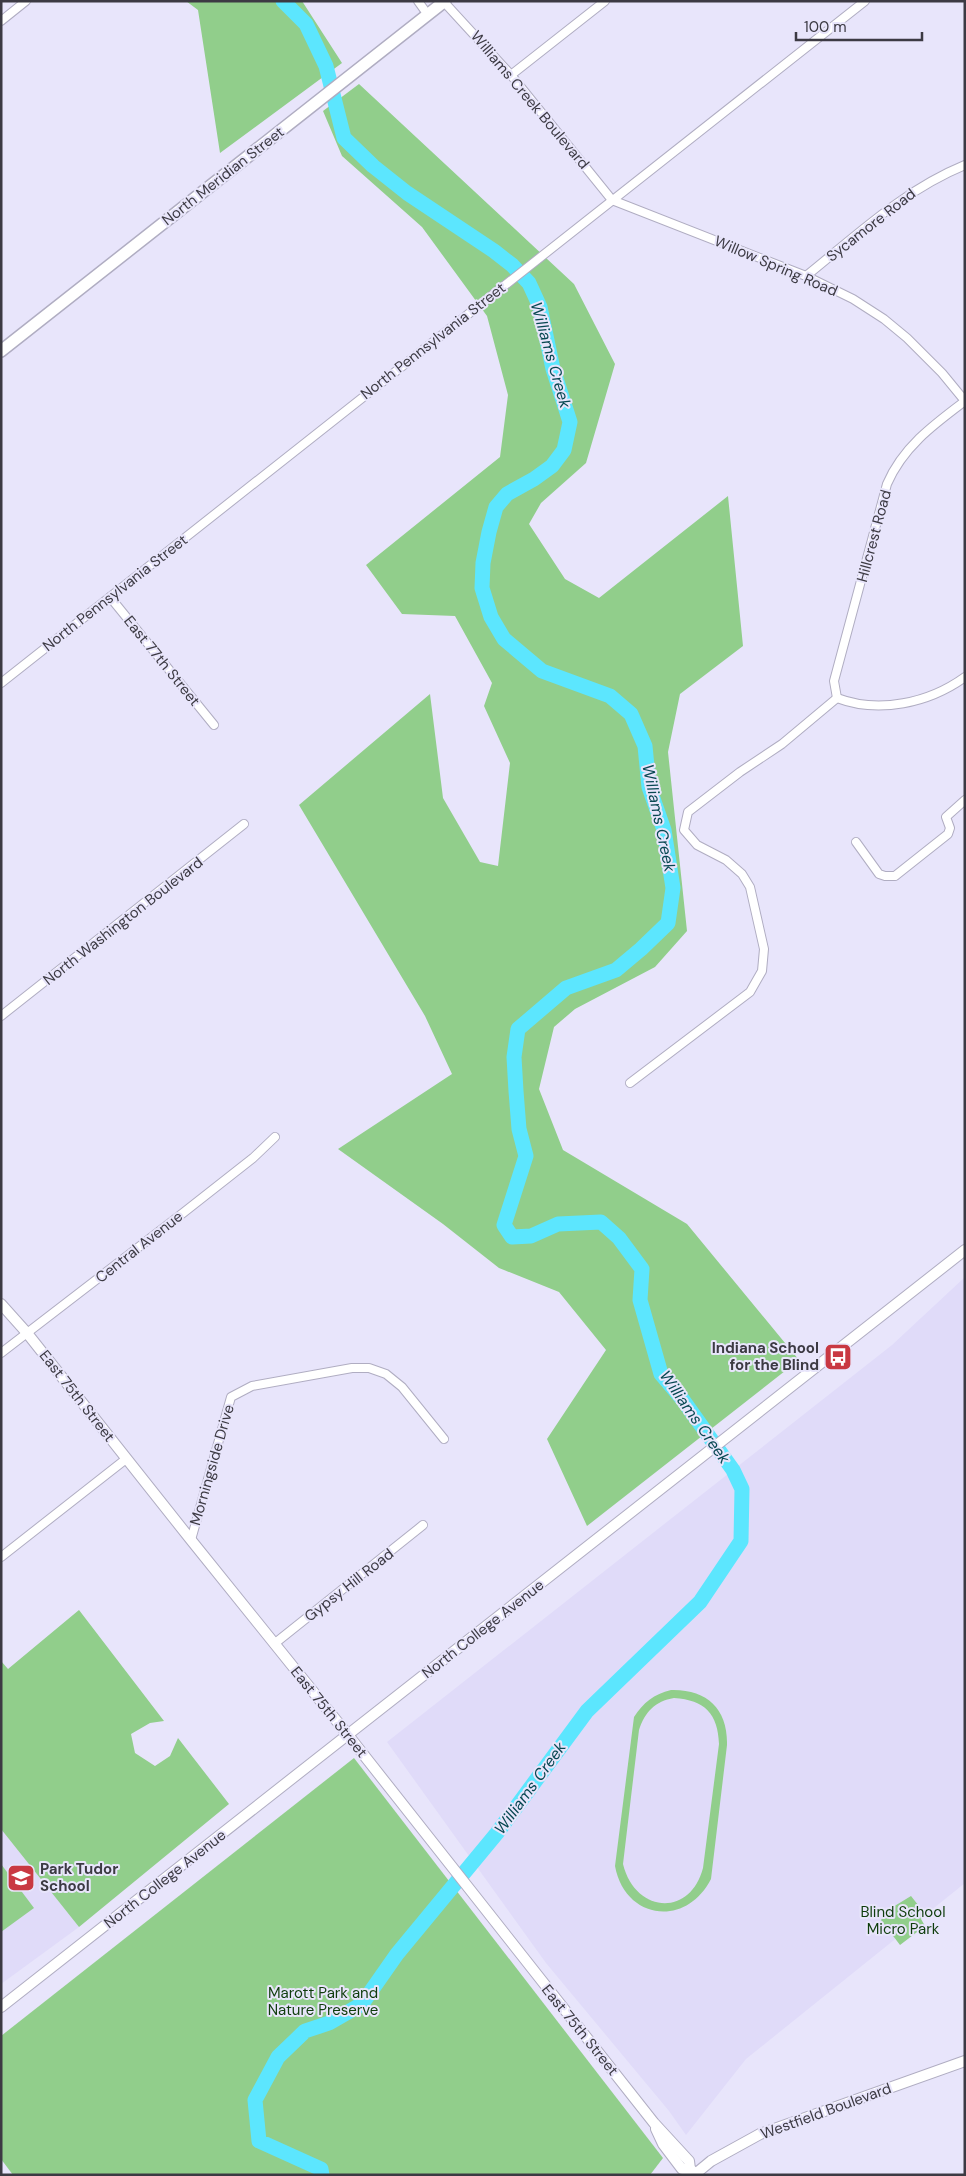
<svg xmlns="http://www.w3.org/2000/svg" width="966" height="2176" viewBox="0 0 966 2176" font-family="'DM Sans',sans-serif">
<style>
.built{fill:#e0dbf9}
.green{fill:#91ce8b;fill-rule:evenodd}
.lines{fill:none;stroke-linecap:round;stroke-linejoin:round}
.river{stroke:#5ce6fe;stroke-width:15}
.street-casing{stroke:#b0adc2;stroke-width:10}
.secondary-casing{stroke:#b0adc2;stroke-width:12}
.primary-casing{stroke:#b0adc2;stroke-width:14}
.street{stroke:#fff;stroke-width:8}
.secondary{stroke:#fff;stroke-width:10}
.primary{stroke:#fff;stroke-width:11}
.labels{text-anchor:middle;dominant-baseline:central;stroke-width:4;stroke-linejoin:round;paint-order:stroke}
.street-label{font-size:15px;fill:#3c3a43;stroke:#e8e5fb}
.poi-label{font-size:15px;font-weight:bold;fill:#3c3a43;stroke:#e8e5fb;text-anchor:end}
.park-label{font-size:15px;fill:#0f3d0c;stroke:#e8e5fb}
.water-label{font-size:16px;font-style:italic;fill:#084852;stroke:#e8e5fb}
</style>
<rect width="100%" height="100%" fill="#e8e5fb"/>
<g class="built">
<polygon points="965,1277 965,1883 746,2059 686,2135 669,2111 546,1963 387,1742 892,1345"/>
<polygon points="1,1829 79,1927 1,1984"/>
</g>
<g class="green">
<polygon points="186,1 302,1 342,63 220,153 198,10"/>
<polygon points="359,84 574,284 615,364 586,463 541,503 529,524 565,579 599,598 728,496 743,646 680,694 668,752 687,931 655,967 575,1009 554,1027 539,1089 563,1150 687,1224 799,1360 587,1526 547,1439 606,1350 559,1292 499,1268 443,1224 338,1149 452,1074 425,1016 299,805 430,694 443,798 480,862 498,866 510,763 484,706 492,683 455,616 402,614 366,565 500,457 508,395 487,316 422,227 342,156 323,111"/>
<polygon points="79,1610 164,1721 150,1723 131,1734 135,1753 155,1766 170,1756 178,1738 229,1804 79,1927 1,1829 1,1661 8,1669"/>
<path d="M671 1690C707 1689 728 1709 727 1745L711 1879C686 1928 625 1920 615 1866L634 1717C643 1703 654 1694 671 1690ZM674 1698C705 1700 718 1714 719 1744L703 1868C690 1918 635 1913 623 1864L639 1730C645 1712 655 1701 674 1698Z"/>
<polygon points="354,1758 663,2158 650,2175 13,2175 1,2159 1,2036"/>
<polygon points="1,1864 34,1908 1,1932"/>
<polygon points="911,1896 926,1915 921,1919 925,1926 900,1945 881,1920 888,1910"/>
</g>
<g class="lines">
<polyline class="river" points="283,1 306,24 326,66 344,138 373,166 407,193 494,251 512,265 529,283 540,307 553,369 570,422 564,450 552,466 534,479 507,494 496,507 489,532 483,563 482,588 491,617 504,639 542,671 610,696 631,714 645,746 649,787 664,830 673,888 668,923 641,949 616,970 566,988 518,1029 514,1057 516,1091 519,1129 526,1156 504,1225 512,1237 531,1236 558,1224 601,1222 619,1238 642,1269 640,1300 661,1374 683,1400 733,1470 742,1489 741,1541 700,1602 587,1711 497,1833 397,1954 362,2004 329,2023 305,2031 278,2057 255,2100 259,2141 321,2169 322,2175"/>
<defs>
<g id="street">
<polyline points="418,1 428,15"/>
<polyline points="444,2 511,75 612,200 806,276 853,299 884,319 907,338 942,373 965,401"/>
<polyline points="1,21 26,1"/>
<polyline points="511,75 605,1"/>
<path d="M806 276C857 235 904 190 965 165"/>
<polyline points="110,597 214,725"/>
<polyline points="1,683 865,1"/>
<path d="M837 698 834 681 887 484C903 447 933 425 965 401"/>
<path d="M837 698C879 714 929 703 965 677"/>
<polyline points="856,842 879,874 885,876 895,876 948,834 950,828 946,817 965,800"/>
<polyline points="1,1016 244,824"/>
<polyline points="630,1083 750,992 762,971 764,949 750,887 742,874 726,860 697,845 684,830 688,812 740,772 782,744 837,698"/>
<polyline points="1,1353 183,1213 253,1158 275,1137"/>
<polyline points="191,1540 231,1397 252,1386 352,1368 369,1368 386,1374 402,1387 444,1439"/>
<polyline points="1,1557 126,1459"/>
<polyline points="274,1644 423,1525"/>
</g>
<g id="secondary">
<polyline points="1,1304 27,1333 191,1540 348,1735 654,2123 689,2161 690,2169"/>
<polyline points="1,2007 965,1250"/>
<polyline points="656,2129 663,2144 682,2169 690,2169 695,2173"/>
<polyline points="694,2175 711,2161 760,2134 965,2061"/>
</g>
<polyline id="primary" points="1,351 445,1"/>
</defs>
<use href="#street" class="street-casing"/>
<use href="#secondary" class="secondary-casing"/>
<use href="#primary" class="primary-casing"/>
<use href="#street" class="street"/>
<use href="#secondary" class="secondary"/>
<use href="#primary" class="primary"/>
</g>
<defs>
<symbol id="bus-square" viewBox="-11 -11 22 22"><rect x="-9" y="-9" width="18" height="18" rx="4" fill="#c93942" stroke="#e8e5fb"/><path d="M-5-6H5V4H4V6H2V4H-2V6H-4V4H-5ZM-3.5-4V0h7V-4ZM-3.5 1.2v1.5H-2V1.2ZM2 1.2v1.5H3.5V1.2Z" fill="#fff"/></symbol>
<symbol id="school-square" viewBox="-11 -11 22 22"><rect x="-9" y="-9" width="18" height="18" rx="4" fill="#c93942" stroke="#e8e5fb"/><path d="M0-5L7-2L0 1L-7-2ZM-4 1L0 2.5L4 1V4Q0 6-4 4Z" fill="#fff"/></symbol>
</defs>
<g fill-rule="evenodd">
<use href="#bus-square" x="822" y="1341" width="32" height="32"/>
<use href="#school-square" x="5" y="1862" width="32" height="32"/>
</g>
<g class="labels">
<g class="street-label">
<text transform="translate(530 100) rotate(50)">Williams Creek Boulevard</text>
<text transform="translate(223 176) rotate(-38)">North Meridian Street</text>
<text transform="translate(871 225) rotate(-38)">Sycamore Road</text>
<text transform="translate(776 266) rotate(23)">Willow Spring Road</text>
<text transform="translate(433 341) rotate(-38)">North Pennsylvania Street</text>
<text transform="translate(874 536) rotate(-75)">Hillcrest Road</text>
<text transform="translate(115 593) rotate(-38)">North Pennsylvania Street</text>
<text transform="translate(162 661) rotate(51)">East 77th Street</text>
<text transform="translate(123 921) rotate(-38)">North Washington Boulevard</text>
<text transform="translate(139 1247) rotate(-38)">Central Avenue</text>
<text transform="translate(77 1396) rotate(52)">East 75th Street</text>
<text transform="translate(212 1465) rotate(-74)">Morningside Drive</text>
<text transform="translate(349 1585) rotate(-38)">Gypsy Hill Road</text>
<text transform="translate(483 1629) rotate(-38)">North College Avenue</text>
<text transform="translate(329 1712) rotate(51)">East 75th Street</text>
<text transform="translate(165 1879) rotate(-38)">North College Avenue</text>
<text transform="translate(580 2030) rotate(51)">East 75th Street</text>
<text transform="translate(826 2111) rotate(-20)">Westfield Boulevard</text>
</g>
<g class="poi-label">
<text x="819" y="1348">Indiana School<tspan x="819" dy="17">for the Blind</tspan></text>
<text x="40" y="1869" text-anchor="start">Park Tudor<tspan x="40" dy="17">School</tspan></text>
</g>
<g class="park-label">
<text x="903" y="1912">Blind School<tspan x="903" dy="17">Micro Park</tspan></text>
<text x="323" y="1993">Marott Park and<tspan x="323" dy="17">Nature Preserve</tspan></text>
</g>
<g class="water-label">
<text transform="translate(551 355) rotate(74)">Williams Creek</text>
<text transform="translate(659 818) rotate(78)">Williams Creek</text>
<text transform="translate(695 1417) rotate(55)">Williams Creek</text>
<text transform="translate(530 1788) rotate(-54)">Williams Creek</text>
</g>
</g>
<rect width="966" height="2176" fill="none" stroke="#3c3a43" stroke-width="5"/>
<path d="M796 32v8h126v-8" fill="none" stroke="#3c3a43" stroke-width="2.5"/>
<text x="804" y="32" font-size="15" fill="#3c3a43" stroke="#e8e5fb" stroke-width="4" paint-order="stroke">100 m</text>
</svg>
